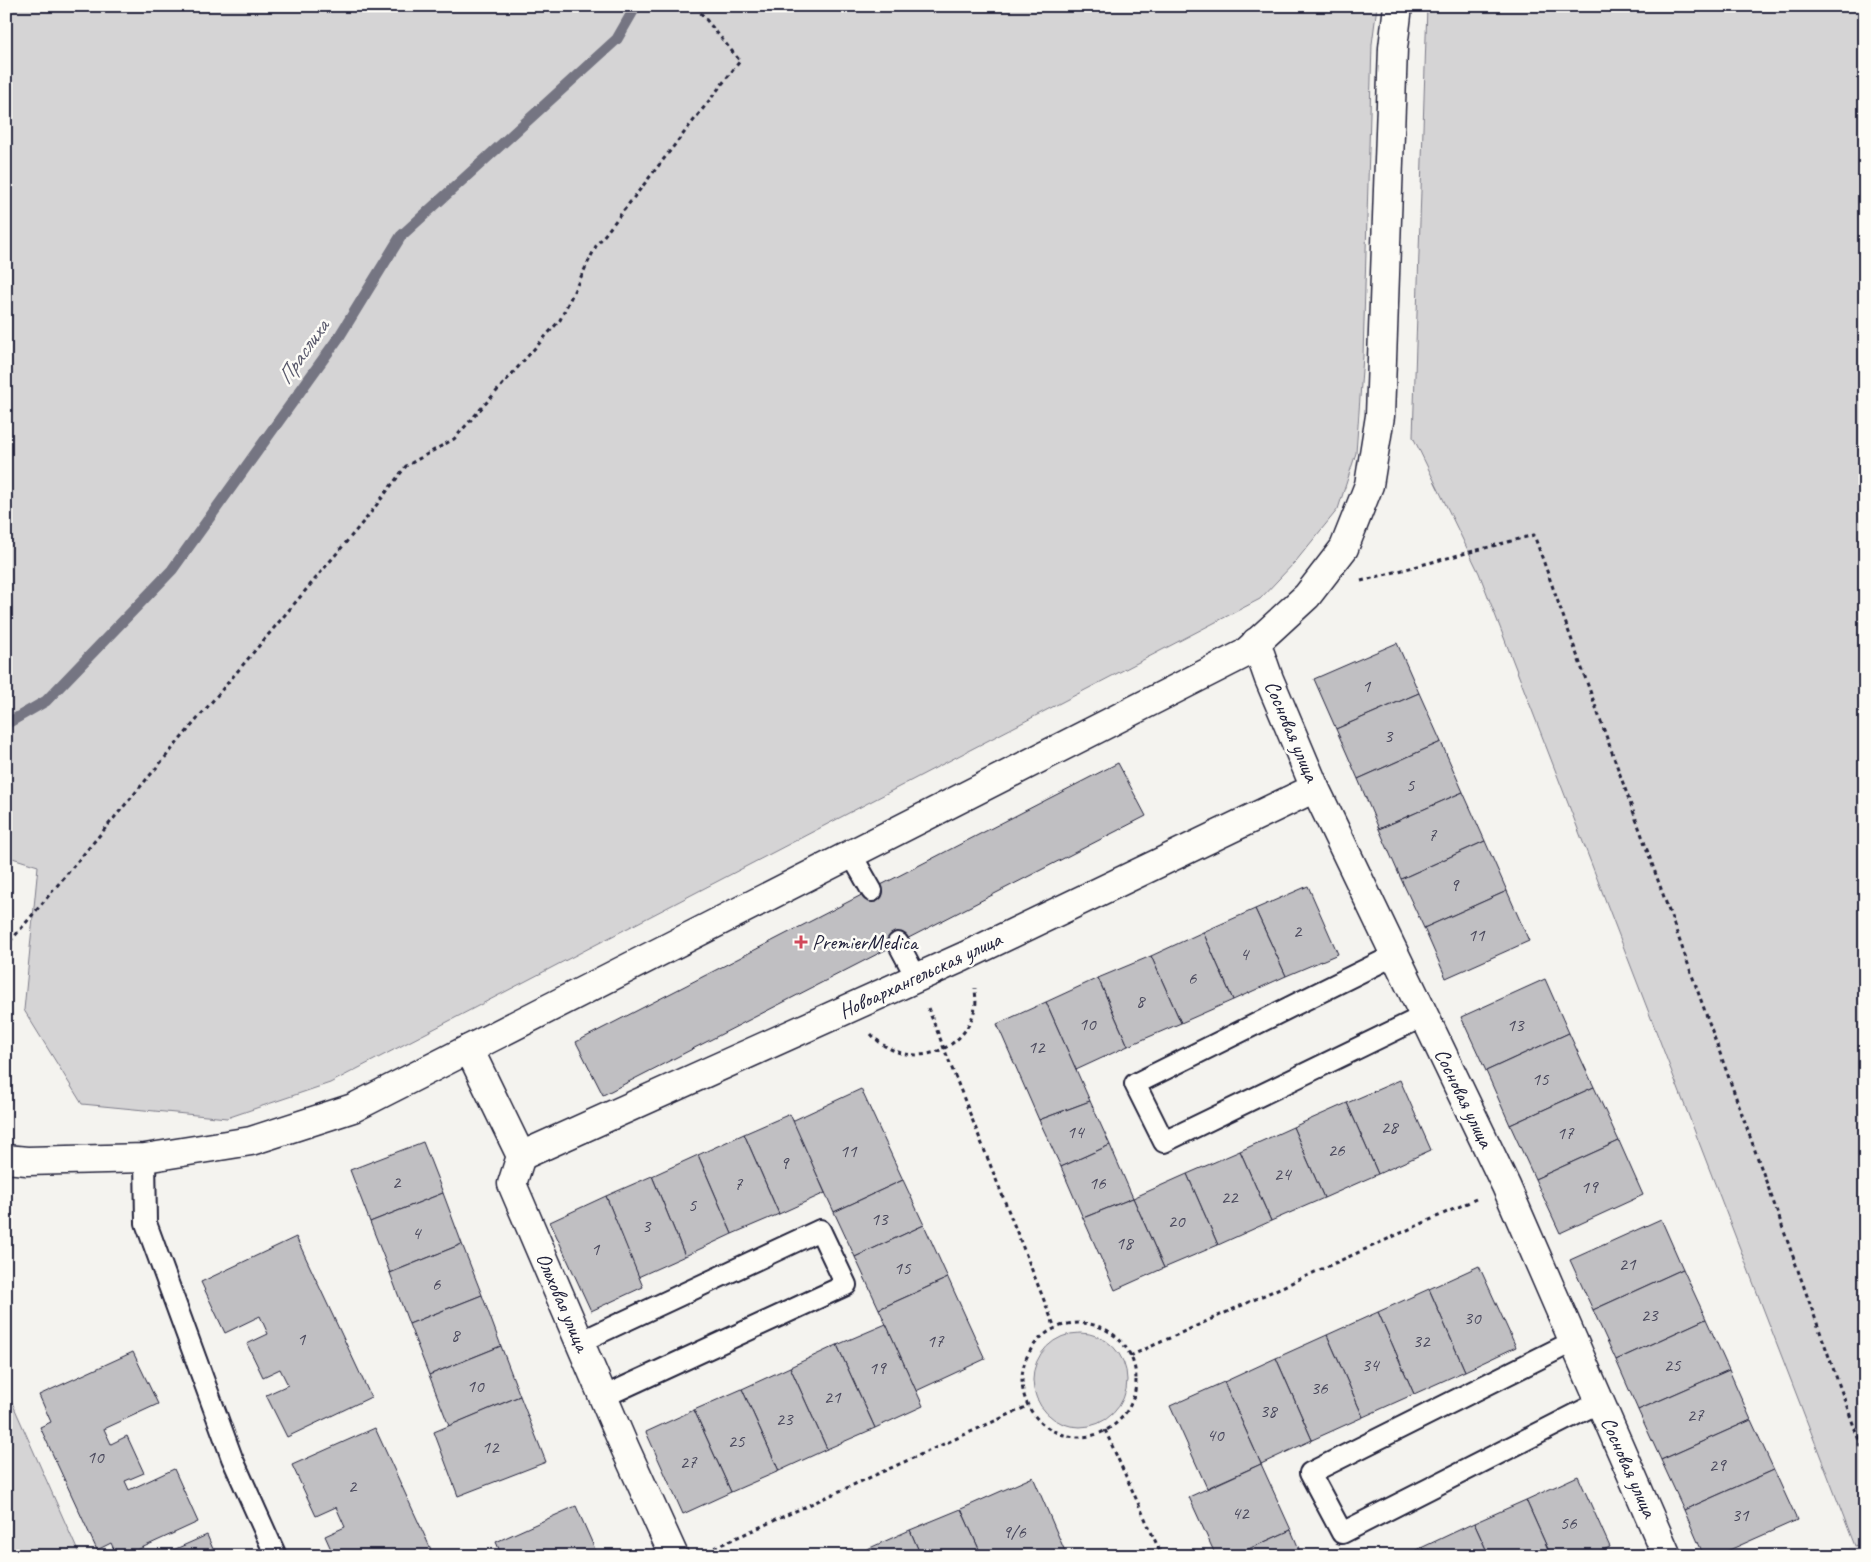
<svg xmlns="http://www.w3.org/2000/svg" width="1871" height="1562" viewBox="0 0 1871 1562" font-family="Caveat,sans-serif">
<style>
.built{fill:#e4e3e2}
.green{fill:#d5d4d5;stroke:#7c7b88}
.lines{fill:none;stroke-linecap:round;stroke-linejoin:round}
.stream{stroke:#757582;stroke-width:11}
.building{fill:#c0bfc2;stroke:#22223b}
.service-casing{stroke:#22223b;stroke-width:24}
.minor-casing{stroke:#22223b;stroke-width:31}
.path{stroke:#22223b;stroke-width:3;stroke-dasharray:4 4;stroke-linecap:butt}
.service{stroke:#fdfcf7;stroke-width:20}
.minor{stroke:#fdfcf7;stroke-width:28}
.poi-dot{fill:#d1495b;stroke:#fdfcf7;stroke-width:2}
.labels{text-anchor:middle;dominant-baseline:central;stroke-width:5;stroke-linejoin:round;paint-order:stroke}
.number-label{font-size:19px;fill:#4a495d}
.street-label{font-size:21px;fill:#22223b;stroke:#fdfcf7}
.poi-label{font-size:21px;fill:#22223b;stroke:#fdfcf7;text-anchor:start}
.water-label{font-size:22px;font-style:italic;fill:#59596b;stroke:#fdfcf7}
</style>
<rect width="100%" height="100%" fill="#f4f3ef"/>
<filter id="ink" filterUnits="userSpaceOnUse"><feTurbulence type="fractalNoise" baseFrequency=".02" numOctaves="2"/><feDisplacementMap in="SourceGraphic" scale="10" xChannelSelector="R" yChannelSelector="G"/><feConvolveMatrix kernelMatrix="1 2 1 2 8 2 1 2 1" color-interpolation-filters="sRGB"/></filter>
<g filter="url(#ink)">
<polygon class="built" points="1865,1543 1865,1556 1823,1556 1855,1546"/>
<g class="green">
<polygon points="6,6 1377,6 1372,44 1363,356 1356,453 1338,509 1296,561 1260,599 330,1083 227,1118 82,1104 24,1010 38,866 6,856"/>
<polygon points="1427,6 1865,6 1865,1543 1855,1546 1479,573 1413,437"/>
<circle cx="1080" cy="1380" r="47"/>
<polygon points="6,1389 80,1556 6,1556"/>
</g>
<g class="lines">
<polyline class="stream" points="6,724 46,701 172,570 339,337 401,236 617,39 636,6"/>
</g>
<g class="building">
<polygon points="1397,643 1419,693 1336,729 1314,679"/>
<polygon points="1419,693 1441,742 1358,779 1336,729"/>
<polygon points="1441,742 1463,792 1379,829 1358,779"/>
<polygon points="1118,763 1146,816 603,1095 576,1042"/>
<polygon points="1463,792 1485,841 1401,879 1379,829"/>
<polygon points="1485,841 1507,891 1424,928 1401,879"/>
<polygon points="1308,886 1338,954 1286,976 1255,909"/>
<polygon points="1507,891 1529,941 1446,978 1424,928"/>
<polygon points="1255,909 1286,976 1233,1000 1203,932"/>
<polygon points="1203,932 1233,1000 1181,1023 1151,956"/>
<polygon points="1151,956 1181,1023 1128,1046 1098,978"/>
<polygon points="1098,978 1128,1046 1076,1070 1046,1002"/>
<polygon points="1545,979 1569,1033 1486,1071 1461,1017"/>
<polygon points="1046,1002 1090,1101 1039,1120 997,1024"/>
<polygon points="1569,1033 1594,1087 1510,1125 1486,1071"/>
<polygon points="1400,1080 1431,1150 1378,1174 1347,1103"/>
<polygon points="1594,1087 1619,1141 1535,1179 1510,1125"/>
<polygon points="861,1089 903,1180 834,1212 792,1121"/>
<polygon points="1090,1101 1110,1145 1061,1167 1039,1120"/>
<polygon points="1347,1103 1378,1174 1324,1198 1293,1127"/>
<polygon points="790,1114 825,1193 779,1214 744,1134"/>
<polygon points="1293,1127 1324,1198 1271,1221 1240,1151"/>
<polygon points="744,1134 779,1214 732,1234 698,1155"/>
<polygon points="1619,1141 1643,1195 1560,1233 1535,1179"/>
<polygon points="423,1142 443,1193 370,1222 350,1170"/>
<polygon points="1110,1145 1133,1198 1083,1218 1061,1167"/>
<polygon points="1240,1151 1271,1221 1218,1245 1187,1174"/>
<polygon points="698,1155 732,1234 685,1256 652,1176"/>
<polygon points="1187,1174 1218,1245 1164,1268 1133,1198"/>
<polygon points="652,1176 685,1256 638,1277 606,1196"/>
<polygon points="903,1180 924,1225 855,1257 834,1212"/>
<polygon points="443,1193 462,1244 390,1273 370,1222"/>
<polygon points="606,1196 643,1287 591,1311 550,1222"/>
<polygon points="1133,1198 1164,1268 1115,1290 1083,1218"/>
<polygon points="1661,1219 1683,1269 1593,1310 1570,1260"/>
<polygon points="924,1225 948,1278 879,1309 855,1257"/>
<polygon points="296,1237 371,1397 287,1437 266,1395 288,1385 280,1369 263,1377 247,1344 268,1334 260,1316 225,1333 201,1282"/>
<polygon points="462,1244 482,1295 409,1324 390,1273"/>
<polygon points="1479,1266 1516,1347 1465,1371 1429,1289"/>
<polygon points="1683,1269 1706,1319 1616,1360 1593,1310"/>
<polygon points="948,1278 985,1359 916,1391 879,1309"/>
<polygon points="1429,1289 1465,1371 1414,1394 1378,1312"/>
<polygon points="482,1295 501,1346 429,1375 409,1324"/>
<polygon points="1378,1312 1414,1394 1363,1417 1327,1335"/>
<polygon points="1706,1319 1729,1370 1638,1410 1616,1360"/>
<polygon points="886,1324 923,1406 875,1428 837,1345"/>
<polygon points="1327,1335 1363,1417 1312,1440 1276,1358"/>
<polygon points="837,1345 875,1428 827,1449 790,1367"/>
<polygon points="501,1346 520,1396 449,1426 429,1375"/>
<polygon points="133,1352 158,1404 104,1429 111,1444 127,1436 144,1473 125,1481 129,1490 174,1469 198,1522 124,1556 117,1556 111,1543 97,1550 40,1427 51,1422 39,1395"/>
<polygon points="1276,1358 1312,1440 1261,1464 1224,1382"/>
<polygon points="790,1367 827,1449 779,1471 742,1389"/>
<polygon points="1729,1370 1751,1420 1661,1460 1638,1410"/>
<polygon points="1224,1382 1261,1464 1207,1488 1170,1406"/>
<polygon points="742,1389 779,1471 731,1492 694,1410"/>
<polygon points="520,1396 546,1462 458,1496 434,1432"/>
<polygon points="694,1410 731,1492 683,1514 646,1432"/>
<polygon points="1751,1420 1774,1470 1684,1510 1661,1460"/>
<polygon points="375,1428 434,1556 334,1556 325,1536 345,1527 336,1507 316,1516 292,1465"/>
<polygon points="1261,1464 1291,1530 1233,1556 1216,1556 1189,1497"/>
<polygon points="1774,1470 1797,1520 1716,1556 1704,1556 1684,1510"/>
<polygon points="1578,1476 1610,1547 1590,1556 1551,1556 1526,1500"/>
<polygon points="1033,1477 1067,1556 982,1556 961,1509"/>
<polygon points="1526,1500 1551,1556 1489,1556 1474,1523"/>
<polygon points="576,1506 598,1556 502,1556 496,1542"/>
<polygon points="961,1509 982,1556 921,1556 910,1530"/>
<polygon points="1474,1523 1489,1556 1427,1556 1423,1547"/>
<polygon points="910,1530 921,1556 865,1556 863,1551"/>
<polygon points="1291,1530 1302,1556 1233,1556"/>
<polygon points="207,1535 216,1556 160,1556"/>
<polygon points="1423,1547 1427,1556 1402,1556"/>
</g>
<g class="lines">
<defs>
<g id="service">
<polyline points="851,854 872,891"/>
<polyline points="898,943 916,977"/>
<polyline points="1395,955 1135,1084 1164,1142 1424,1016"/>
<polyline points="145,1158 146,1223 232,1458 276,1556"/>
<polyline points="1574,1341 1310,1473 1342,1533 1600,1402"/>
<polyline points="580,1342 820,1230 846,1285 603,1397"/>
</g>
<g id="minor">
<polyline points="1256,642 1269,679 1315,788 1506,1186 1667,1556"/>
<polyline points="469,1049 521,1156 512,1184 625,1448 674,1556"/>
<polyline points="521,1156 963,957 1315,788"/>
<polyline points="6,1159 27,1161 145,1158 251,1141 353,1108 1244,654 1307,596 1344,548 1369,485 1380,416 1393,48 1398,6"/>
</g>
</defs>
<use href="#service" class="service-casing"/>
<use href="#minor" class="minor-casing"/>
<g class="path">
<polyline points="1361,581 1534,535 1865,1457"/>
<polyline points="6,948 8,944 369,515 406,466 454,439 560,320 596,246 740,61 695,6"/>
<polyline points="928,1008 1055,1328"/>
<path d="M871 1034C903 1071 964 1057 975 1008 977 1002 975 994 975 988"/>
<circle cx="1079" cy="1380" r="57"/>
<polyline points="1130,1356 1476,1199"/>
<polyline points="1105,1430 1162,1556"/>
<polyline points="707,1551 1028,1406"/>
</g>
<use href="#service" class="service"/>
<use href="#minor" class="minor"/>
</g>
</g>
<path class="poi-dot" d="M798.5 934.5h5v5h5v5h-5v5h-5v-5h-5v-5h5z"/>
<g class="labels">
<g class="number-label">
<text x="1366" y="686">1</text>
<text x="1388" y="736">3</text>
<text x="1410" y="785">5</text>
<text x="1432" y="835">7</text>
<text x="1454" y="885">9</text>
<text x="1297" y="931">2</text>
<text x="1476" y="935">11</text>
<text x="1244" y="954">4</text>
<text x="1192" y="978">6</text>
<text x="1140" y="1001">8</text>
<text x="1087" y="1024">10</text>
<text x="1515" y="1025">13</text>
<text x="1036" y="1047">12</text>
<text x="1540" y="1079">15</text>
<text x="1389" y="1127">28</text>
<text x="1075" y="1132">14</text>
<text x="1565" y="1133">17</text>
<text x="1336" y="1150">26</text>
<text x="848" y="1151">11</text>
<text x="784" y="1163">9</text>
<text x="1282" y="1174">24</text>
<text x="396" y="1182">2</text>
<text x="1097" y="1183">16</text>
<text x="738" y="1184">7</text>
<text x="1589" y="1187">19</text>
<text x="1229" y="1197">22</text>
<text x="692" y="1205">5</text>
<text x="879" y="1219">13</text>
<text x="1176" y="1221">20</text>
<text x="646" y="1226">3</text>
<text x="416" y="1233">4</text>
<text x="1124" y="1243">18</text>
<text x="595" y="1249">1</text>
<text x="1627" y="1264">21</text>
<text x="902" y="1268">15</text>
<text x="436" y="1284">6</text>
<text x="1649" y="1315">23</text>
<text x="1472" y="1318">30</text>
<text x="455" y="1335">8</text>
<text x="301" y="1339">1</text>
<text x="935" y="1341">17</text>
<text x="1421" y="1341">32</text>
<text x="1370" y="1365">34</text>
<text x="1672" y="1365">25</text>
<text x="877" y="1368">19</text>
<text x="475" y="1386">10</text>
<text x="1319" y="1388">36</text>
<text x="832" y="1397">21</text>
<text x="1268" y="1411">38</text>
<text x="1695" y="1415">27</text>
<text x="784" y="1419">23</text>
<text x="1215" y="1435">40</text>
<text x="736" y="1441">25</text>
<text x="490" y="1447">12</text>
<text x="95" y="1457">10</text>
<text x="688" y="1462">27</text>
<text x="1717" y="1465">29</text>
<text x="352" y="1486">2</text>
<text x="1240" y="1513">42</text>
<text x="1740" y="1515">31</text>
<text x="1568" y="1523">56</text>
<text x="1014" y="1532">9/6</text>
</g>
<g class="street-label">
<text transform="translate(1292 731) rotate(67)">Сосновая улица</text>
<text transform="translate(920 975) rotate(-25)">Новоархангельская улица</text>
<text transform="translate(1464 1098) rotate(64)">Сосновая улица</text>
<text transform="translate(563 1302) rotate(67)">Ольховая улица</text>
<text transform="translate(1629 1467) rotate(66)">Сосновая улица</text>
</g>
<g class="poi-label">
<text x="812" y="942">PremierMedica</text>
</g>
<g class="water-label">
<text transform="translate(303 352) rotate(-55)">Праслиха</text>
</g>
</g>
<rect width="1871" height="1562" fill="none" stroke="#fdfcf7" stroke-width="25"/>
<rect x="12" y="12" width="1846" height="1537" fill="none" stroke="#22223b" stroke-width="2" filter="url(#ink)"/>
</svg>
